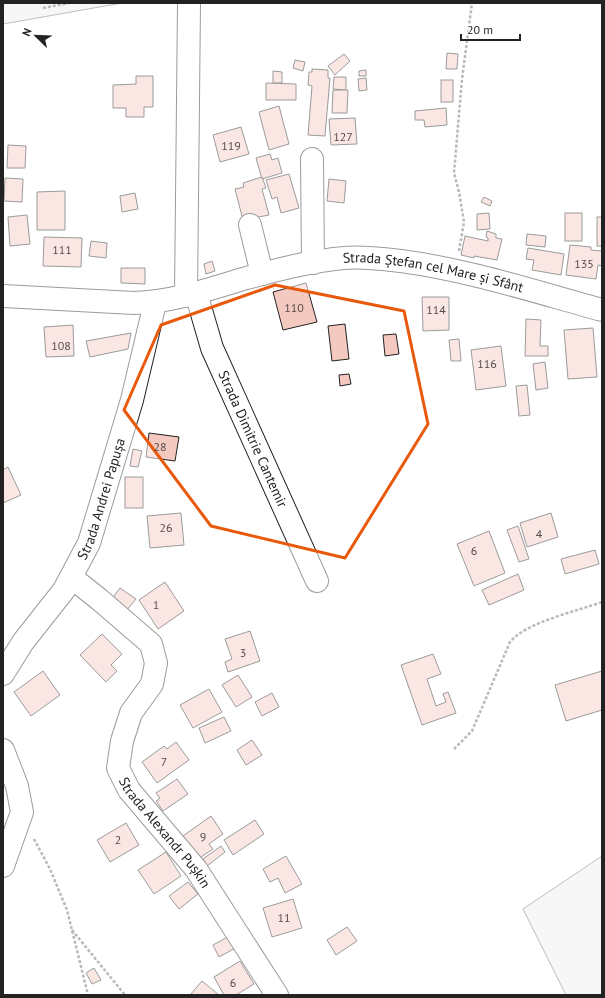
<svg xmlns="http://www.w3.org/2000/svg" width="605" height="998" viewBox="0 0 605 998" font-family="'PT Sans',sans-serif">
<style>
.green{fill:#eee;stroke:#6f6f6f}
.building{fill:#f3c9c0;stroke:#222}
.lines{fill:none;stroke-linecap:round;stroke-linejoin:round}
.minor-casing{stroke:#222;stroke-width:24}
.major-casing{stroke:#222;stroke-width:24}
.path{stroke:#646464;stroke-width:2.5;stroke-dasharray:3 2;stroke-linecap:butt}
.minor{stroke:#fff;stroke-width:22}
.major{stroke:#fff;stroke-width:22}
.marked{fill:none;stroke:#e8590c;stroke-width:3;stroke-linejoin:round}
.labels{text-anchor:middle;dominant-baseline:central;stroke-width:3;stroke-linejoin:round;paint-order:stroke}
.number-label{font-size:12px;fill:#564c4a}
.street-label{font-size:14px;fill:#222;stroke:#fff}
</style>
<rect width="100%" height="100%" fill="#fff"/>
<g class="green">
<polygon points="3,3 122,3 3,24"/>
<polygon points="602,856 602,995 566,995 523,909"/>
</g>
<g class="building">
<polygon points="447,53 458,54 457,69 446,69"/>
<polygon points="344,54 350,61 335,75 328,66"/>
<polygon points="295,60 305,62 303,71 293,68"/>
<polygon points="312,69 328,70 328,78 330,78 325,136 308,135 312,86 308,85 309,72 312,72"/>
<polygon points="366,70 366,76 359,76 359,71"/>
<polygon points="273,71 282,72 282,83 273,83"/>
<polygon points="136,76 153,76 153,107 144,107 144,117 126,117 126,108 113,108 113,85 136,84"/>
<polygon points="334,77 346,77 346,90 333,89"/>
<polygon points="366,78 367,90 359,91 358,79"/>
<rect x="441" y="80" width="12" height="22"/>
<polygon points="266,83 296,84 296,100 266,100"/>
<polygon points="333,90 348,90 347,113 332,113"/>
<polygon points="279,106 289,144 269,150 259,112"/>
<polygon points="446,108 447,125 425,127 424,120 415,120 415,111"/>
<polygon points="355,118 357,144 331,145 329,119"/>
<polygon points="241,127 249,154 220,162 213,135"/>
<polygon points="8,145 26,146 25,168 7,168"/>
<polygon points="270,154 272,160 278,158 282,173 262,179 256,158"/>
<polygon points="289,174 299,208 281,213 277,197 272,199 266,180"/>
<polygon points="262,177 266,188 262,189 269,215 243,220 235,189 244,187 243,183"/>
<polygon points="5,178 23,179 22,202 4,201"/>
<polygon points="329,179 346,181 344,203 327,201"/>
<polygon points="65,191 65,230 37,230 37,192"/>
<polygon points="135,193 138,209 122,212 120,196"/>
<polygon points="484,197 492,201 490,206 481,202"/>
<polygon points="489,213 490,229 477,230 477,214"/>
<rect x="565" y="213" width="17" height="28"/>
<polygon points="27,215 30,244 10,246 8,217"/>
<rect x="597" y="217" width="5" height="29"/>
<polygon points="487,231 496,234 496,238 502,239 497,260 474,256 474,258 461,255 465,236 488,241 488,238 486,237"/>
<polygon points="527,234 546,236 545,247 526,245"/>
<polygon points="44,237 82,238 81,267 43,266"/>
<polygon points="91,241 107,243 106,258 89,256"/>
<polygon points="570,245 591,247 591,250 602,251 602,266 598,265 596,279 566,275"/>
<polygon points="528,248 564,254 561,275 532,270 534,260 526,259"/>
<polygon points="212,261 215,271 206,274 204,264"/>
<polygon points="121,268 145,268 145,284 121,283"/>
<polygon points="306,283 317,322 283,330 273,292"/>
<polygon points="422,297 449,297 449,330 423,331"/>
<polygon points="526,319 541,320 540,346 548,346 548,356 525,356"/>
<polygon points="345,324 349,359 332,361 328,326"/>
<polygon points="73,325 74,356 46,357 44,327"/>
<polygon points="593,328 597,377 568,379 564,330"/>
<polygon points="131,333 128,349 90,357 86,341"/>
<polygon points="396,334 399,354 385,356 383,335"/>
<polygon points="459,339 461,361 451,361 449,340"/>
<polygon points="501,346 506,386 476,390 471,350"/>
<polygon points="545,362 548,388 536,390 533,364"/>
<polygon points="349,374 351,384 340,386 339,375"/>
<polygon points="527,385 530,415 519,416 516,386"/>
<polygon points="149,433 179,437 175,461 146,457"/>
<polygon points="133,449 142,451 138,467 130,466"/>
<polygon points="8,467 21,495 3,503 3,470"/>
<rect x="125" y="477" width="18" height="31"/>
<polygon points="181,513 184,545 150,548 147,516"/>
<polygon points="551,513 558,537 527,547 520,523"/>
<polygon points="518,526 529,559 519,562 507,530"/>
<polygon points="489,531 505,573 474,586 457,544"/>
<polygon points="595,550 599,564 565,574 561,559"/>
<polygon points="518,574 524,590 489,605 482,590"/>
<polygon points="165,582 184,611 158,629 139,600"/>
<polygon points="120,588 136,599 126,611 111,600"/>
<polygon points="250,631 260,661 228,672 225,662 232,659 225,639"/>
<polygon points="102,634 122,654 111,665 117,671 106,682 80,655"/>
<polygon points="433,654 441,674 427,679 436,706 446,702 443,694 448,692 456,713 422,725 401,665"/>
<polygon points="43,671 60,695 31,716 14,692"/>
<polygon points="602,671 602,710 566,721 555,685"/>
<polygon points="238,675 252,697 236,707 222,685"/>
<polygon points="209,689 222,712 193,728 180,705"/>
<polygon points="272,693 279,707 262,716 255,702"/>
<polygon points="224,717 231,731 205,743 199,728"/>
<polygon points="252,740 262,755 246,765 237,750"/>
<polygon points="176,742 189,760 157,783 142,762 164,746 167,749"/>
<polygon points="177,779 188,794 163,811 156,801 160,798 156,793"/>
<polygon points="211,816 223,834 209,844 213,849 198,859 183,836"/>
<polygon points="255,820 264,834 233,855 224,840"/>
<polygon points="126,823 139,845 110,862 97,840"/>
<polygon points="221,846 225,852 207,866 203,859"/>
<polygon points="166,852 181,876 154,894 138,870"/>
<polygon points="286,856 302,884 285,893 278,878 270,882 263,869"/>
<polygon points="188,882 198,894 179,909 169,896"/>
<polygon points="293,899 302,928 272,937 263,908"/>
<polygon points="347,927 357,941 336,955 327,940"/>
<polygon points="235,933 241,945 219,957 213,945"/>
<polygon points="240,961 254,984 236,995 224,995 214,977"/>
<polygon points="94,968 101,980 92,984 86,973"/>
<polygon points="202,981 219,995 190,995"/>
</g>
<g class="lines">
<defs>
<g id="minor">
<polyline points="312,159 313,263"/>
<polyline points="250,225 262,274"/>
<path id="s1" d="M196 293 212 348 317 581"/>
<polyline points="186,296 189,3"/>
<path id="s2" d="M71 577 100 600 151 644 156 663 152 684 131 713 122 741 118 768 129 790 196 869 277 995"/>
<path id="s3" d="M3 674 23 642 64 590 89 543 132 400 155 303"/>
<polyline points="3,750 17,786 22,812 3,866"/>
</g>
<g id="major">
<path id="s4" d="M3 296 134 303C172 302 207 290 243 279 276 270 310 261 344 258 362 256 383 259 401 261 469 270 536 292 602 310"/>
</g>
</defs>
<use href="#minor" class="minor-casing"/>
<use href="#major" class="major-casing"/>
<g class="path">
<polyline points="43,8 69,3"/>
<polyline points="459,251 464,222 459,192 454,173 462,79 472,3"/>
<path d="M454 749 472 731 510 642C526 622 578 611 602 602"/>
<polyline points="34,839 50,869 67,910 88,995"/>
<polyline points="72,930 125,995"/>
</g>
<use href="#minor" class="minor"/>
<use href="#major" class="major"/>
</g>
<path d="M0 0H605V998H0ZM275 285 404 311 428 424 345 558 211 526 124 410 161 325Z" fill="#fff" fill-opacity=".55" fill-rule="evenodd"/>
<path class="marked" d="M275 285 404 311 428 424 345 558 211 526 124 410 161 325Z"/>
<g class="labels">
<g class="number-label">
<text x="343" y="136">127</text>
<text x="231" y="145">119</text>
<text x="62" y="249">111</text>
<text x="584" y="263">135</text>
<text x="294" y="307">110</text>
<text x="436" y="309">114</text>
<text x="61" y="345">108</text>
<text x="487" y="363">116</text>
<text x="160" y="446">28</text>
<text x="166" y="527">26</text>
<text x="539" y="533">4</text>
<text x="474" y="550">6</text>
<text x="156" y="604">1</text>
<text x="243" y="652">3</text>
<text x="164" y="761">7</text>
<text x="203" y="836">9</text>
<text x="118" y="839">2</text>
<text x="284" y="917">11</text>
<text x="233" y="982">6</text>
</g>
<g class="street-label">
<text stroke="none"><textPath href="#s4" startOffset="437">Strada Ștefan cel Mare și Sfânt</textPath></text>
<text stroke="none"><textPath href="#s1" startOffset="157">Strada Dimitrie Cantemir</textPath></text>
<text stroke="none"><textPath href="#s3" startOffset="203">Strada Andrei Papușa</textPath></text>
<text stroke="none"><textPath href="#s2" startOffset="318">Strada Alexandr Pușkin</textPath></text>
</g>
</g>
<rect width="605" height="998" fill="none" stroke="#222222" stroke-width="8"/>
<g transform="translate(36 36) rotate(293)" stroke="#ffffff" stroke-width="3" paint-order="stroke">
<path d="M0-3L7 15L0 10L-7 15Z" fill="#222222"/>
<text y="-6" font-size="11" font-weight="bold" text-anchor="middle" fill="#222222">N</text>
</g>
<path d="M461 34v6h59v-6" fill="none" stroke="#222222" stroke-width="2"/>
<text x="467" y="34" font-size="12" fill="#222222" stroke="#ffffff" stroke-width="3" paint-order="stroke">20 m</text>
</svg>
